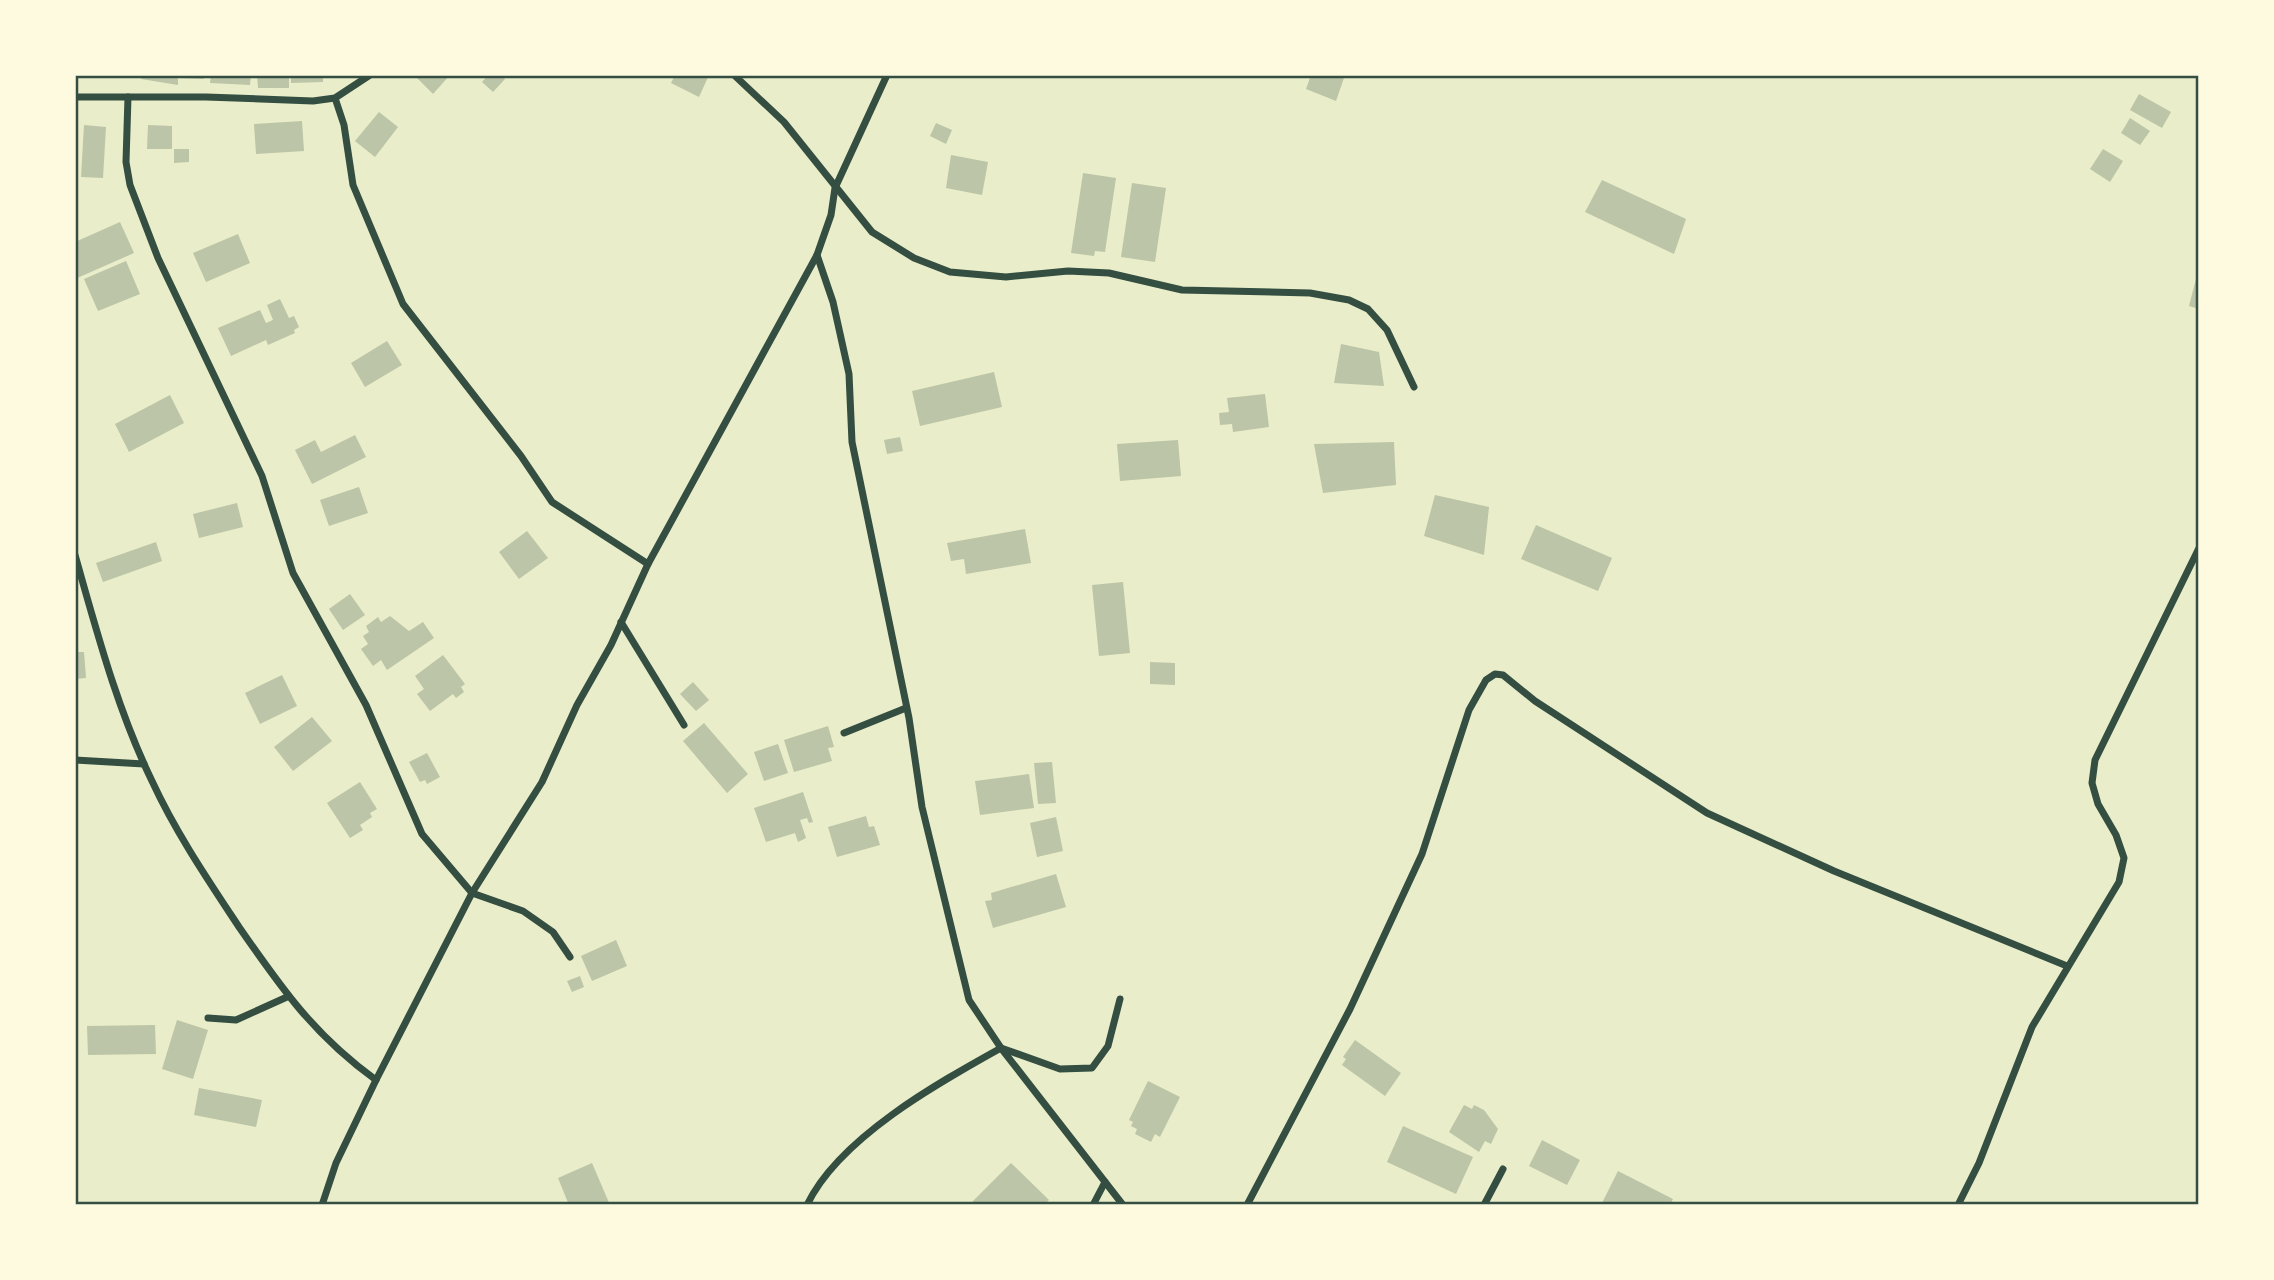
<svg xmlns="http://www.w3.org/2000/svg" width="2274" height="1280" viewBox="0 0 2274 1280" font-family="Inter,sans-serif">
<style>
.building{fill:#bcc5a7}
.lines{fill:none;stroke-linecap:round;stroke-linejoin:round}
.minor{stroke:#344e41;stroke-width:7}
.neatline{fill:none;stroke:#344e41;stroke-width:2.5}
</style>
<rect width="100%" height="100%" fill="#e9edc9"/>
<g class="building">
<polygon points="142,75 204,75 204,79 178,78 178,85 141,79"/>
<polygon points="211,75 251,75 250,85 210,83"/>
<polygon points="257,75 289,75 289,88 258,88"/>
<polygon points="291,75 323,75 323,82 291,83"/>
<polygon points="414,75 450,75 433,94"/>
<polygon points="488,75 501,75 505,79 493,92 482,82"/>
<polygon points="675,75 709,75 699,97 671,83"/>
<polygon points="1311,75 1345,75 1336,101 1306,89"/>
<polygon points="2139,94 2171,112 2162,128 2130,110"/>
<polygon points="379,112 398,127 375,157 355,141"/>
<polygon points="2130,118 2150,131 2140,145 2121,133"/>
<polygon points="302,121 304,151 256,154 254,124"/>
<polygon points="936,123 952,130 946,144 930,136"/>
<polygon points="84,125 106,127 103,178 81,177"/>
<polygon points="148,125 172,126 172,149 147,149"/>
<polygon points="174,149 189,149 189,162 174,163"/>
<polygon points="2103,149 2123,161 2110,182 2090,169"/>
<polygon points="951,155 988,162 982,195 946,188"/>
<polygon points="1083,173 1116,178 1105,252 1095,251 1094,256 1071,253"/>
<polygon points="1602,180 1686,219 1674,254 1585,212"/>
<polygon points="1132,183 1166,188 1155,262 1121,257"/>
<polygon points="120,222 134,253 75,279 75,242"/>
<polygon points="238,234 250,263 206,282 193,253"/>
<polygon points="126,261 140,294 98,311 84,279"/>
<polygon points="2198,271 2199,271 2199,309 2189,306"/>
<polygon points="280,299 289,318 294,316 299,327 294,330 295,333 268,345 266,340 231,356 218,328 260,310 266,323 273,320 267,305"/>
<polygon points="387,341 402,365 365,387 351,363"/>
<polygon points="1341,344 1379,352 1384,386 1334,383"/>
<polygon points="994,372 1002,407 920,426 912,391"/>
<polygon points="1265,394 1269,427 1233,432 1232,424 1220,425 1219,413 1229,412 1227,398"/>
<polygon points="170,395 184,423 129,452 115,424"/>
<polygon points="355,435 366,457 312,484 295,450 315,440 321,452"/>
<polygon points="900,437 903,451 887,454 884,440"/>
<polygon points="1178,440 1181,476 1120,481 1117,444"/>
<polygon points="1394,442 1396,485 1323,493 1314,444"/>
<polygon points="359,487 368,513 329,526 320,500"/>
<polygon points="1435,495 1489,507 1484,555 1424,536"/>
<polygon points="237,503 243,527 199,538 193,514"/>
<polygon points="1536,525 1612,558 1598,591 1521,559"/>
<polygon points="1025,529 1031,563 966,574 964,559 951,561 947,543"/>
<polygon points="527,531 548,558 519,579 499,552"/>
<polygon points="156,542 162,561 103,582 96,563"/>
<polygon points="1123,582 1130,653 1099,656 1092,585"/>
<polygon points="350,594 365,615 343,630 329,609"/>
<polygon points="390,616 409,631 423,622 434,638 387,670 381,660 373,666 361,649 368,644 363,636 369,632 366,626 378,617 381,622"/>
<polygon points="75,652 84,652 86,678 75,679"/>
<polygon points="443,655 465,684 461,687 464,692 456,698 453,694 430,711 417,694 424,689 415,676"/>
<polygon points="1150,662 1175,663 1175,685 1150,684"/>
<polygon points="282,675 297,706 260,724 245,693"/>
<polygon points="693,682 709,700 696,711 680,694"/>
<polygon points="312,717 332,741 293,771 274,747"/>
<polygon points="704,723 748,774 727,793 683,741"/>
<polygon points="828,726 834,747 828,748 832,761 794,772 784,740"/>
<polygon points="778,744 788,773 764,781 754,752"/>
<polygon points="427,753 440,777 427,784 425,780 420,782 409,762"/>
<polygon points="1052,762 1056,803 1038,804 1034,763"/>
<polygon points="1029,774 1034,808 980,815 975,781"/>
<polygon points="360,782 377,809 370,813 372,817 360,825 363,830 350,838 327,803"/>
<polygon points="803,792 813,822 809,823 807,818 800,820 806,838 798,842 795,833 766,842 754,808"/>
<polygon points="866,816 869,827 874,826 880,845 837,857 828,827"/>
<polygon points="1056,817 1063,851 1037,857 1030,823"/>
<polygon points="1056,874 1066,907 993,928 985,901 992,900 991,893"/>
<polygon points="616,940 627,966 592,981 581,956"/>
<polygon points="580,976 584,987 572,992 567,981"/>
<polygon points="177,1020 208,1030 193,1079 162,1069"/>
<polygon points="155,1025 156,1054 88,1055 87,1026"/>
<polygon points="1355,1040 1401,1073 1385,1096 1342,1065 1346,1059 1343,1057"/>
<polygon points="1148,1081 1180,1097 1160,1137 1155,1134 1151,1142 1135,1134 1137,1129 1131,1126 1133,1122 1129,1120"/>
<polygon points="199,1088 262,1100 256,1127 194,1115"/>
<polygon points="1464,1105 1472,1109 1474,1105 1484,1110 1498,1129 1491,1144 1485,1141 1479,1152 1449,1132"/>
<polygon points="1403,1126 1473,1157 1456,1194 1387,1162"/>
<polygon points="1542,1140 1580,1160 1567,1185 1529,1166"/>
<polygon points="592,1163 610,1205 569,1205 558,1178"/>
<polygon points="1011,1163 1049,1200 1044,1205 969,1205"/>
<polygon points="1618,1171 1673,1199 1670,1205 1602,1203"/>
</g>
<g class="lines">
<g class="minor">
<polyline points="734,75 784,122 872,232 914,258 950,272 1006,277 1068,271 1109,273 1182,290 1310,293 1349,300 1368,309 1387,330 1414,387"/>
<polyline points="75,97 206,97 313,101 335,98 370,75"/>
<polyline points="128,97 126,162 130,185 158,258 262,476 293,573 366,705 422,834 472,893 523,911 553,932 570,957"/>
<polyline points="335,98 344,125 353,185 403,304 521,456 552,502 648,564"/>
<polyline points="817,255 833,302 849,374 852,442 909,718 922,807 969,1000 1001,1048 1123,1205"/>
<path d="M75 555C97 632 117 709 152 781 176 833 208 880 239 927 282 989 314 1035 376 1080"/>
<polyline points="621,622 684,725"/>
<polyline points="844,733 906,708"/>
<polyline points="75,760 144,764"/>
<polyline points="208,1018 236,1020 287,997"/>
<polyline points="322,1205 336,1163 376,1080 472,893 542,782 577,705 611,645 648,564 817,255 831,215 835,188 887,75"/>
<path d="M807 1205C839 1138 938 1083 1001 1048L1060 1069 1092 1068 1108 1046 1120 999"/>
<polyline points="1093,1205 1105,1182"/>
<polyline points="1247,1205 1350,1009 1422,854 1469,710 1486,680 1495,674 1503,675 1535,701 1707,813 1834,871 2067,966"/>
<polyline points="1484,1205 1503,1169"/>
<polyline points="1958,1205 1979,1163 2032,1027 2119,882 2124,858 2116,835 2098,804 2092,783 2095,760 2199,548"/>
</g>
</g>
<rect width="2274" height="1280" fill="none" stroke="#fefae0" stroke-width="154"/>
<rect x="77" y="77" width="2120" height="1126" class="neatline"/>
</svg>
